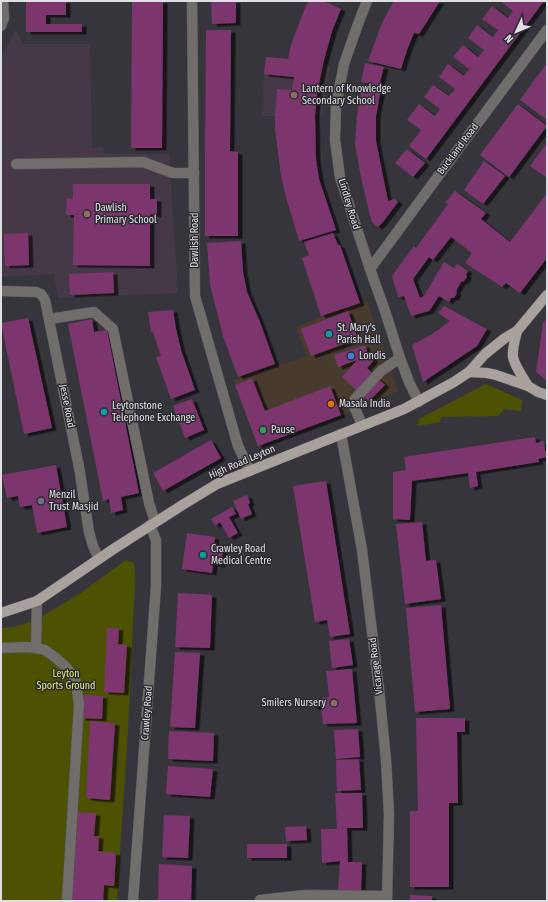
<svg xmlns="http://www.w3.org/2000/svg" width="548" height="902" viewBox="0 0 548 902" font-family="'Fira Sans Condensed',sans-serif">
<style>
.commercial{fill:#483b2d}
.education{fill:#463947}
.green{fill:#4d5203}
.building{fill:#7b366d;filter:url(#shadow)}
.lines{fill:none;stroke-linecap:round;stroke-linejoin:round}
.lane-casing{stroke:#55545a;stroke-width:11}
.street-casing{stroke:#55545a;stroke-width:11}
.primary-casing{stroke:#55545a;stroke-width:11}
.lane{stroke:#706d6a;stroke-width:10}
.street{stroke:#706d6a;stroke-width:10}
.primary{stroke:#a9a29c;stroke-width:10}
.education-dot{fill:#8d6e63;stroke:#2d2b32;stroke-width:1.5}
.culture-dot{fill:#0f9aa8;stroke:#2d2b32;stroke-width:1.5}
.shop-dot{fill:#3f7fe0;stroke:#2d2b32;stroke-width:1.5}
.food-dot{fill:#e8710a;stroke:#2d2b32;stroke-width:1.5}
.leisure-dot{fill:#2e9e5b;stroke:#2d2b32;stroke-width:1.5}
.worship-dot{fill:#6b7280;stroke:#2d2b32;stroke-width:1.5}
.labels{text-anchor:middle;dominant-baseline:central;stroke-width:3;stroke-linejoin:round;paint-order:stroke}
.poi-label{font-size:10px;fill:#e0dfe3;stroke:#2d2b32;text-anchor:start}
.street-label{font-size:10px;fill:#e0dfe3;stroke:#2d2b32}
.park-label{font-size:10px;fill:#deea6e;stroke:#2d2b32}
</style>
<defs>
<filter id="shadow"><feDropShadow dx="4.5" dy="2.5" stdDeviation="0" flood-color="#0009"/></filter>
</defs>
<rect width="100%" height="100%" fill="#37353c"/>
<polygon class="commercial" points="367,300 398,391 334,419 258,447 234,380 307,356 296,327"/>
<g class="education">
<polygon points="16,29 22,44 90,44 92,148 103,147 104,154 169,154 178,293 58,298 54,274 1,277 1,55 7,47"/>
<polygon points="266,57 323,64 330,66 322,116 262,116 264,74"/>
</g>
<g class="green">
<polygon points="486,384 522,400 521,411 504,409 498,416 441,417 440,422 417,426 419,419"/>
<path d="M126 560 134 563C137 590 132 618 132 645 129 731 122 816 117 901H1V628L14 627 36 620 78 595Z"/>
</g>
<g class="building">
<polygon points="26,1 66,1 66,15 46,15 46,24 82,24 82,32 26,32"/>
<polygon points="132,1 163,1 162,148 131,148"/>
<polygon points="211,1 236,1 236,23 212,24"/>
<polygon points="309,1 323,1 341,9 332,31 323,64 317,93 315,116 316,159 319,179 336,230 299,241 286,197 281,176 275,129 275,117 277,89 292,90 294,77 264,74 266,57 288,59 291,45 305,8"/>
<polygon points="394,1 440,1 419,34 414,33 407,50 401,69 368,61 380,28 385,17"/>
<polygon points="500,1 544,1 426,159 409,146 421,130 407,120 419,104 435,116 438,112 440,109 424,97 433,85 449,96 455,89 439,77 448,64 464,76 469,69 453,57 463,45 478,57 484,50 468,38 477,25 493,37 498,30 482,19 492,6 508,18 513,11"/>
<polygon points="206,30 231,30 230,151 238,152 238,236 205,236 205,151"/>
<polygon points="365,63 384,67 379,86 361,82"/>
<polygon points="547,63 547,120 520,100"/>
<polygon points="362,86 381,89 376,116 376,141 388,201 395,199 398,202 383,222 378,227 375,225 372,222 369,212 361,177 355,144 357,116"/>
<polygon points="518,104 547,126 509,177 480,155"/>
<polygon points="547,143 547,178 530,166"/>
<polygon points="407,149 425,163 413,177 395,163"/>
<polygon points="484,161 505,176 483,204 464,190"/>
<polygon points="73,184 150,184 150,199 157,199 157,215 150,214 150,266 73,265 74,215 66,215 67,198 73,199"/>
<polygon points="455,191 486,213 481,219 510,242 547,193 547,258 520,293 506,283 502,287 465,263 472,253 451,237 433,260 429,257 413,279 420,298 424,296 444,262 454,268 457,264 468,271 466,274 467,277 464,281 461,282 456,291 457,293 454,298 451,298 449,302 439,296 429,311 411,316 404,296 398,297 392,276 414,246 416,248 448,204 445,203"/>
<polygon points="28,233 29,265 5,266 4,234"/>
<polygon points="333,233 338,245 340,245 360,303 321,316 302,258 309,255 304,242"/>
<polygon points="241,241 243,272 247,292 260,322 275,364 238,377 223,336 210,285 207,243"/>
<polygon points="113,272 114,293 70,295 69,274"/>
<polygon points="444,306 487,329 477,346 423,382 412,345 431,335 450,321 438,313"/>
<polygon points="173,310 176,329 181,350 195,390 171,399 156,357 161,356 153,332 151,332 148,312"/>
<polygon points="348,311 358,339 311,356 301,329"/>
<polygon points="28,318 52,428 24,434 1,323"/>
<polygon points="547,318 547,381 536,372 543,323"/>
<polygon points="92,319 94,332 107,330 139,493 121,497 123,510 111,513 109,499 103,501 68,324"/>
<polygon points="365,345 368,354 374,360 367,368 385,385 369,401 342,377 357,360 338,367 334,355"/>
<polygon points="252,378 265,411 330,386 341,415 258,446 235,385"/>
<polygon points="192,399 204,430 185,438 173,406"/>
<polygon points="535,437 536,443 544,441 545,451 547,451 547,457 538,459 539,462 476,472 478,486 470,488 468,473 412,481 410,520 393,519 393,472 406,470 404,457"/>
<polygon points="211,440 221,458 163,491 153,473"/>
<polygon points="56,465 67,527 37,533 32,505 20,507 18,496 7,498 2,475"/>
<polygon points="326,481 350,634 330,637 327,620 315,622 293,486"/>
<polygon points="247,495 250,503 248,504 252,514 241,519 233,501"/>
<polygon points="232,507 236,514 229,517 238,533 229,538 220,522 215,526 211,519"/>
<polygon points="422,522 426,561 436,560 441,599 405,604 396,524"/>
<polygon points="187,533 215,537 214,545 224,546 221,565 213,564 212,573 182,569"/>
<polygon points="178,593 212,595 210,648 175,647"/>
<polygon points="441,605 450,709 415,712 406,608"/>
<polygon points="107,628 119,628 118,644 127,645 124,693 104,692"/>
<polygon points="349,639 353,665 332,668 329,641"/>
<polygon points="175,652 200,653 195,728 170,727"/>
<polygon points="352,669 357,723 323,724 321,707 314,707 312,705 312,701 314,699 329,697 326,671"/>
<polygon points="83,695 103,696 102,719 81,718"/>
<polygon points="416,718 465,718 465,732 457,732 458,803 449,803 449,887 410,887 410,811 418,811"/>
<polygon points="90,721 115,723 110,800 86,798"/>
<polygon points="358,729 360,757 336,759 334,730"/>
<polygon points="169,731 214,733 213,761 168,759"/>
<polygon points="359,759 361,790 337,791 336,760"/>
<polygon points="168,766 213,769 210,797 166,794"/>
<polygon points="335,793 362,793 363,828 347,828 348,862 362,862 361,892 338,891 340,861 322,863 321,829 337,829"/>
<polygon points="78,812 96,813 94,836 99,836 98,851 116,853 114,886 104,885 103,901 87,901 72,900"/>
<polygon points="164,815 190,816 188,858 162,857"/>
<polygon points="306,826 307,840 286,841 285,827"/>
<rect x="247" y="844" width="40" height="14"/>
<polygon points="159,864 192,866 191,901 158,901"/>
<polygon points="410,895 432,896 432,901 410,901"/>
</g>
<g class="lines">
<defs>
<g id="lane">
<polyline points="16,164 143,162 173,173 194,173"/>
<polyline points="49,319 94,312 113,329 149,503 155,522"/>
<polyline points="362,425 354,406 355,399 381,371 400,358"/>
<polyline points="1,648 26,647 36,648 45,650 56,658 66,667 75,679 79,704 67,901"/>
<polyline points="36,648 37,601"/>
<polyline points="260,900 305,895 387,896"/>
</g>
<g id="street">
<polyline points="192,1 195,296 238,446 250,471"/>
<polyline points="367,1 358,24 344,64 336,105 335,140 340,177 370,269 385,311 400,358 409,382 419,402"/>
<polyline points="1,26 4,18 3,1"/>
<polyline points="370,269 439,175 547,30"/>
<polyline points="1,291 36,292 41,294 45,300 79,467 89,532 93,546 99,559"/>
<polyline points="341,434 362,550 379,689 386,760 389,814 387,901"/>
<polyline points="133,901 156,586 156,540 150,525"/>
</g>
<g id="primary">
<path d="M517 331C515 340 512 349 513 357 515 367 523 377 528 386"/>
<polyline points="469,372 487,373 496,375 528,386 538,392 547,395"/>
<polyline points="1,613 37,601 115,548 184,504 217,484 404,409 454,382 469,372 485,354 505,338 517,331 547,295"/>
</g>
</defs>
<use href="#lane" class="lane-casing"/>
<use href="#street" class="street-casing"/>
<use href="#primary" class="primary-casing"/>
<use href="#lane" class="lane"/>
<use href="#street" class="street"/>
<use href="#primary" class="primary"/>
</g>
<g class="education-dot">
<circle cx="294" cy="95" r="4"/>
<circle cx="87" cy="214" r="4"/>
<circle cx="334" cy="703" r="4"/>
</g>
<g class="culture-dot">
<circle cx="329" cy="334" r="4"/>
<circle cx="104" cy="412" r="4"/>
<circle cx="203" cy="555" r="4"/>
</g>
<circle class="shop-dot" cx="351" cy="356" r="4"/>
<circle class="food-dot" cx="331" cy="404" r="4"/>
<circle class="leisure-dot" cx="263" cy="430" r="4"/>
<circle class="worship-dot" cx="41" cy="501" r="4"/>
<g class="labels">
<g class="poi-label">
<text x="302" y="89">Lantern of Knowledge<tspan x="302" dy="12">Secondary School</tspan></text>
<text x="95" y="208">Dawlish<tspan x="95" dy="12">Primary School</tspan></text>
<text x="337" y="328">St. Mary's<tspan x="337" dy="12">Parish Hall</tspan></text>
<text x="359" y="356">Londis</text>
<text x="339" y="404">Masala India</text>
<text x="112" y="406">Leytonstone<tspan x="112" dy="12">Telephone Exchange</tspan></text>
<text x="271" y="430">Pause</text>
<text x="49" y="495">Menzil<tspan x="49" dy="12">Trust Masjid</tspan></text>
<text x="211" y="549">Crawley Road<tspan x="211" dy="12">Medical Centre</tspan></text>
<text x="326" y="703" text-anchor="end">Smilers Nursery</text>
</g>
<g class="street-label">
<text transform="translate(458 149) rotate(-53)">Buckland Road</text>
<text transform="translate(349 204) rotate(73)">Lindley Road</text>
<text transform="translate(195 240) rotate(-90)">Dawlish Road</text>
<text transform="translate(67 406) rotate(79)">Jesse Road</text>
<text transform="translate(242 462) rotate(-23)">High Road Leyton</text>
<text transform="translate(376 666) rotate(-97)">Vicarage Road</text>
<text transform="translate(147 713) rotate(-86)">Crawley Road</text>
</g>
<g class="park-label">
<text x="66" y="674">Leyton<tspan x="66" dy="12">Sports Ground</tspan></text>
</g>
</g>
<rect width="548" height="902" fill="none" stroke="#e0dfe3" stroke-width="4"/>
<g transform="translate(516 32) rotate(226)" stroke="#2d2b32" stroke-width="3" paint-order="stroke">
<path d="M0-3L7 15L0 10L-7 15Z" fill="#e0dfe3"/>
<text y="-6" font-size="11" font-weight="bold" text-anchor="middle" fill="#e0dfe3">N</text>
</g>
</svg>
